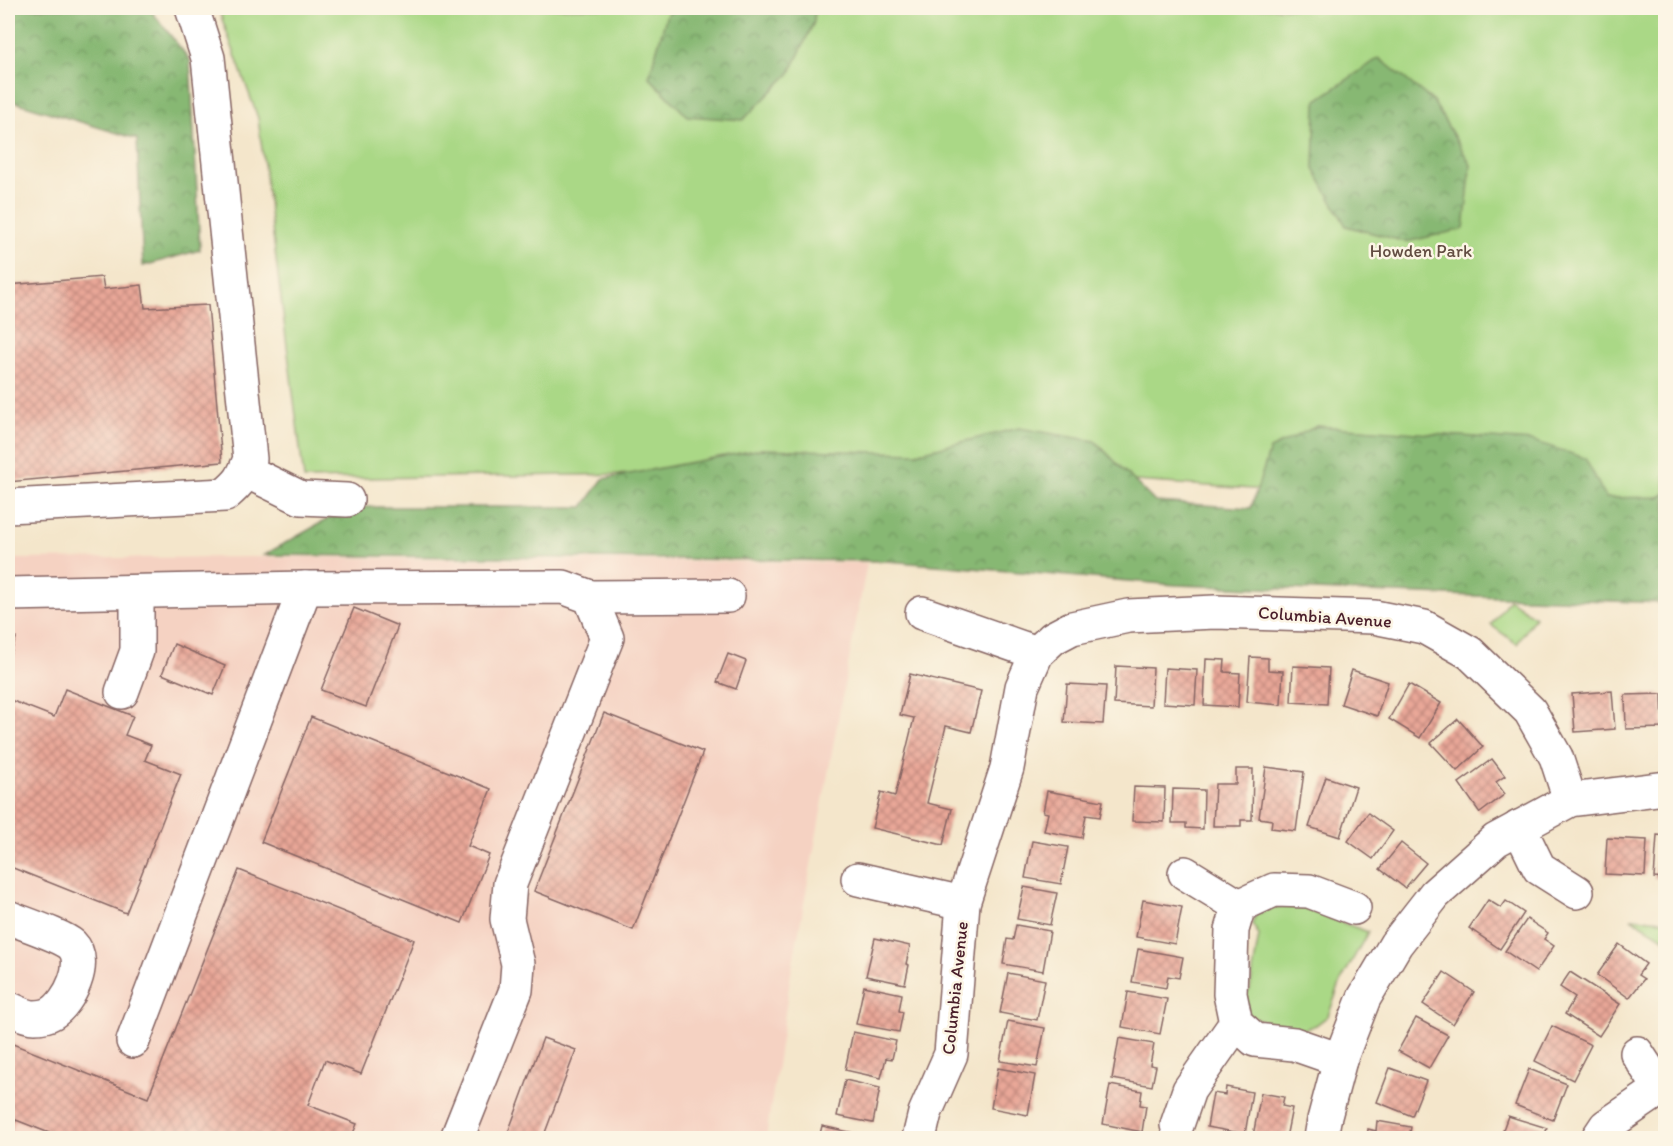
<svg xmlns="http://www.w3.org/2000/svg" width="1673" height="1146" viewBox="0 0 1673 1146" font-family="Itim,sans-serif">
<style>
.built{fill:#f5d2c2}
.green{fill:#aad886;stroke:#7a7c58;stroke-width:1.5}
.forest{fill:url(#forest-crowns);stroke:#686c4f;stroke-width:1.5}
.building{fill:url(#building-cross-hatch)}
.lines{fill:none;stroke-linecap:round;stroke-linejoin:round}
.minor-casing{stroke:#866563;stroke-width:36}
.minor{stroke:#fff;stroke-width:33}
.labels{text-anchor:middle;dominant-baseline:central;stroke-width:5;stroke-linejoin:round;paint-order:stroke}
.park-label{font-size:18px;fill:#624d42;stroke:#fcf5e5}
.street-label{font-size:18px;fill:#4a1f2b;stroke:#fcf5e5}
</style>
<defs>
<pattern id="forest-crowns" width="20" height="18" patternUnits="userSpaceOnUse" patternTransform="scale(1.5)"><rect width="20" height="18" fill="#87b873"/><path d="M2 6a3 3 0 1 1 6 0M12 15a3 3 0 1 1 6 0" fill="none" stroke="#70955f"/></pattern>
<pattern id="building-cross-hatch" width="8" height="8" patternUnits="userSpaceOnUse" patternTransform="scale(1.5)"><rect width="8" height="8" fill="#e9a798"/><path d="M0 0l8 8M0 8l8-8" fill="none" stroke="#bf877c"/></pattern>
</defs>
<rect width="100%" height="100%" fill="#fcf5e5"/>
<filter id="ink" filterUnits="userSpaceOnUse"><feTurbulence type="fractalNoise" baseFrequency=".0167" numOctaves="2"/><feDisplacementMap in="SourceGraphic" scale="12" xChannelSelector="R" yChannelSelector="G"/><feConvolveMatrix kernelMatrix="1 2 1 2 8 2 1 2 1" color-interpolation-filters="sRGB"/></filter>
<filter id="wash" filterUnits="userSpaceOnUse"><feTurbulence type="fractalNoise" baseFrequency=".008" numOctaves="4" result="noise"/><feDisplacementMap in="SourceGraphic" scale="24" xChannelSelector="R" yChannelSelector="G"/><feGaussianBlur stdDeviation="1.35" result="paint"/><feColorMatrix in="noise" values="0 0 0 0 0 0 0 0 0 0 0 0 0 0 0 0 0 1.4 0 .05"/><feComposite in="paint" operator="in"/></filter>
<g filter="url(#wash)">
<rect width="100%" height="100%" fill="#f4e6cb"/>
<polygon class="built" points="258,557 867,563 791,973 766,1138 8,1138 8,559"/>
<g class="green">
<polygon points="218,8 1665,8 1665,509 1296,492 958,469 304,479 258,118"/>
<polygon points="1509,599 1535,617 1517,644 1491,625"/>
<polygon points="1289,903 1368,932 1341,981 1328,1016 1316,1025 1299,1031 1245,1015 1242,996 1250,989 1259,935 1252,924 1256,914"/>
<polygon points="1631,918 1665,920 1665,939"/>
</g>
<g class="forest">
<polygon points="8,8 149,8 190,60 200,250 143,266 137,139 8,100"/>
<polygon points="678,8 815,8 814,22 790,73 743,120 687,116 649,77 667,14"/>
<polygon points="1379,58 1433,101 1471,165 1464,229 1406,242 1346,226 1314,169 1316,101"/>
<polygon points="1317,426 1533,441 1585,458 1606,498 1659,497 1666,494 1665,603 1176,585 887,561 264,555 349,507 583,507 603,479 761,449 916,453 1019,428 1095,441 1155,502 1251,508 1270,449"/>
</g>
<g id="blocks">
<g class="building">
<polygon points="102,277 104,289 142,285 145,308 208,305 222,462 8,482 8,285"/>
<polygon points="354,608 398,626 366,707 321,690"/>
<polygon points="8,635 16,638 8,661"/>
<polygon points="174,644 225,666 213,695 162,674"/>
<polygon points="728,654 746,661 736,689 717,682"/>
<polygon points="1250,657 1268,658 1268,670 1283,671 1281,705 1247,702"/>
<polygon points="1206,659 1225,660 1224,672 1240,673 1238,707 1204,705"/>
<polygon points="1116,666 1153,668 1151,706 1114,704"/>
<polygon points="1293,666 1329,668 1327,704 1291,702"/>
<polygon points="1165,668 1197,670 1195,705 1163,703"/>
<polygon points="1352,670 1388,682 1377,716 1341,704"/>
<polygon points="910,674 981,691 971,732 946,726 927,803 952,809 943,845 872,828 881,792 895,796 914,718 900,715"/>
<polygon points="1067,684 1106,686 1103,724 1064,722"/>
<polygon points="1409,684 1441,703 1420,738 1389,719"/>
<polygon points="65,689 133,716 125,735 151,745 145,760 181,774 126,913 8,866 8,699 54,717"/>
<polygon points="1612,691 1615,729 1575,732 1572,694"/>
<polygon points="1662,694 1663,728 1626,729 1625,695"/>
<polygon points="604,713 703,752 633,930 534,891"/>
<polygon points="311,717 491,789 468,846 489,855 462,923 261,842"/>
<polygon points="1458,719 1483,747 1457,771 1431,743"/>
<polygon points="1492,759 1505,776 1496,782 1505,794 1480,813 1459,783"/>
<polygon points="1266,767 1304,772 1296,831 1271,828 1272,820 1259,818"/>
<polygon points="1236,769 1253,769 1252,820 1241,820 1241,826 1213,826 1215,784 1236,784"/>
<polygon points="1326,777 1356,787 1340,837 1309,827"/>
<polygon points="1134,787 1165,788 1164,822 1132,821"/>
<polygon points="1173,789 1204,790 1203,829 1186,828 1186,823 1172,823"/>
<polygon points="1047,791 1103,801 1100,817 1086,815 1082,838 1044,831 1048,813 1043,812"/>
<polygon points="1368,813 1393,831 1373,859 1348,841"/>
<polygon points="1657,835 1666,836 1666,879 1654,878"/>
<polygon points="1607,838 1647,840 1645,876 1605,874"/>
<polygon points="1032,841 1068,847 1061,884 1025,878"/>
<polygon points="1401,843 1426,863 1405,888 1380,869"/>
<polygon points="239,870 414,940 361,1074 325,1060 308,1105 357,1124 351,1138 62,1138 16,1120 8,1138 8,1042 148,1098"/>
<polygon points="1024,887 1057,893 1050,925 1017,919"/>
<polygon points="1143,900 1182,907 1175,944 1136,937"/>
<polygon points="1488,900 1501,908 1506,901 1524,913 1500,949 1469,928"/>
<polygon points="1527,919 1548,933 1544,939 1554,946 1536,972 1505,951"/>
<polygon points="1016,925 1050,931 1043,971 1003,964 1007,939 1013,940"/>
<polygon points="875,938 910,946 906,964 909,965 905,984 866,976"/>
<polygon points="1619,944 1646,964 1638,975 1644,979 1629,998 1597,975"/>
<polygon points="1138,949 1183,957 1179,978 1168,976 1166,988 1132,982"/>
<polygon points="1444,972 1474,992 1453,1024 1423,1004"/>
<polygon points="1570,972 1620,1004 1599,1036 1565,1014 1575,997 1560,987"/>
<polygon points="1008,973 1045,980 1037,1020 1000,1013"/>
<polygon points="864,986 902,994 899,1011 903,1012 899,1032 856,1024"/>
<polygon points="1128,992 1167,999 1160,1034 1122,1027"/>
<polygon points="1416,1018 1448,1035 1429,1068 1398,1051"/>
<polygon points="1008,1021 1045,1028 1037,1067 1000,1061"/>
<polygon points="1552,1026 1591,1045 1573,1080 1535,1061"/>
<polygon points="853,1032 896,1041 892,1059 886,1058 881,1078 845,1070"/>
<polygon points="543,1038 576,1050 543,1138 506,1138"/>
<polygon points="1119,1038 1154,1044 1150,1065 1156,1066 1152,1086 1112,1079"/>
<polygon points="998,1068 1035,1075 1028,1115 991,1108"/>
<polygon points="1390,1068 1426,1081 1412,1116 1377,1102"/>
<polygon points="1529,1069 1567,1084 1553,1120 1515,1105"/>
<polygon points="845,1080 880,1088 873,1123 837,1116"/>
<polygon points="1110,1085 1142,1091 1140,1105 1146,1106 1142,1132 1103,1124"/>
<polygon points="1226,1087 1252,1092 1245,1134 1207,1127 1213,1093 1225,1095"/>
<polygon points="1261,1093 1284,1097 1282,1106 1292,1108 1286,1138 1266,1138 1253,1136"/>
<polygon points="1508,1116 1547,1128 1544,1138 1500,1138"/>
<polygon points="1377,1121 1411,1127 1409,1138 1367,1138 1368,1129 1376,1131"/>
<polygon points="822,1126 854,1133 853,1138 819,1138"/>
<polygon points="962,1133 982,1137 982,1138 961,1138"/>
</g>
</g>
</g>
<g filter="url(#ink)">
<use href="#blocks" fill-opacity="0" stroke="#866563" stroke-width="1.5"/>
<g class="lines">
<defs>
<g id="minor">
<polyline points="246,471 301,498 347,500"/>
<path d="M8 506 225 495C241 481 242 479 250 459L208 58 192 8"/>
<polyline points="8,594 305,588 563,587 590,597 607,638 510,884 507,919 518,964 516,990 457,1138"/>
<polyline points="590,597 728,596"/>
<polyline points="922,613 1037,653"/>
<polyline points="122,692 137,651 137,592"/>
<polyline points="1519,827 1539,868 1577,892"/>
<polyline points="1185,873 1239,906"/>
<polyline points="858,879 963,903"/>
<path d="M8 917C22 923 62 936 72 945 89 962 69 1003 52 1013 47 1016 38 1017 34 1017 26 1017 15 1011 8 1008"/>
<polyline points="133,1041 305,588"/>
<polyline points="1637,1053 1660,1088"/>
<polyline points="1340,1060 1294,1044 1255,1040 1236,1023 1230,994 1232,930 1239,906 1274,890 1309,891 1354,908"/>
<polyline points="1177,1125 1189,1090 1236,1023"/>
<polyline points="919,1138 925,1113 951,1054 963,903 1007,768 1022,687 1037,653 1053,638 1072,628 1128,616 1215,612 1374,617 1424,627 1470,653 1530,711 1556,757 1570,800"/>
<polyline points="1321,1138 1324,1120 1340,1060 1364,998 1396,944 1435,894 1496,840 1570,800 1666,788"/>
<polyline points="1598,1138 1606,1126 1666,1085"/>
</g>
</defs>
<use href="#minor" class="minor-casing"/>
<use href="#minor" class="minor"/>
</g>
</g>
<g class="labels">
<g class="park-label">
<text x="1421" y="251">Howden Park</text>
</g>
<g class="street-label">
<text transform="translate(1325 617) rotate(4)">Columbia Avenue</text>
<text transform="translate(955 988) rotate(-84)">Columbia Avenue</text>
</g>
</g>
<rect width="1673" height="1146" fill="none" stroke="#fcf5e5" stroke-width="30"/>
</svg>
